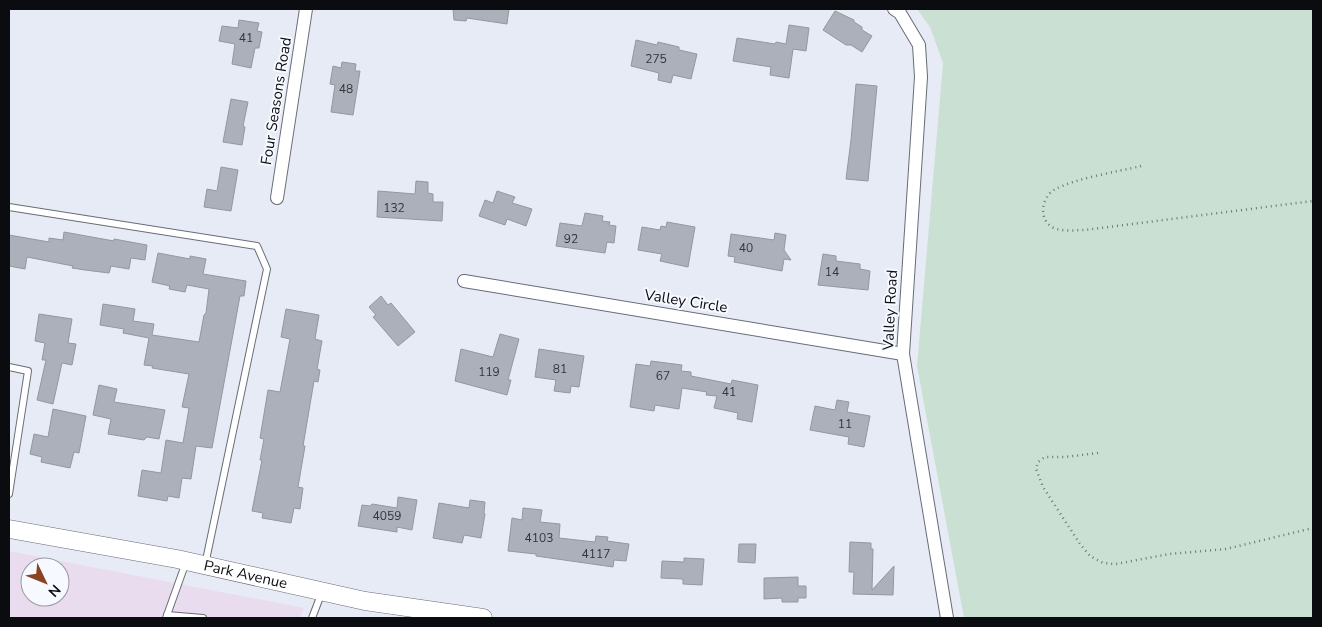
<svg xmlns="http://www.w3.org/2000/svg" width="1322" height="627" viewBox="0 0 1322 627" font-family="'Nunito Sans',sans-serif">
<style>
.education{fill:#eadcef;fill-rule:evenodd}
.green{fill:#cae0d2}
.building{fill:#acb0ba;stroke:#9397a0}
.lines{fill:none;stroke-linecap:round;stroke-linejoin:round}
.lane-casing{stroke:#686c75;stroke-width:8}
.street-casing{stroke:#686c75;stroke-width:14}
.secondary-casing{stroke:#686c75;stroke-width:19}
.path{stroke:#71747b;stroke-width:2.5;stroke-dasharray:1 4;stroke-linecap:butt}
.lane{stroke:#fff;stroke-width:6}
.street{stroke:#fff;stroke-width:12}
.secondary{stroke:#fff;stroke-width:18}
.labels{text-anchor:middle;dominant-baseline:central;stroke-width:4;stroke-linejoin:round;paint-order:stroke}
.number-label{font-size:12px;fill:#32353a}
.street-label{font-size:15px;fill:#0a0c0f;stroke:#f6f9ff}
</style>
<rect width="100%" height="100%" fill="#e7ebf6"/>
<path class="education" d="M9 551 304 608 300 618H9ZM30 567H60V597H30Z"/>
<polygon class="green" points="917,9 1313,9 1313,618 964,618 917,366 943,63 930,27"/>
<g class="building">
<polygon points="453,9 509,9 507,24 467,18 466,21 454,20"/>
<polygon points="835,11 854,20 854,22 862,27 862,30 872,36 862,52 851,45 846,45 823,30"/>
<polygon points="239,20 259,23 257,31 262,32 259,48 255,48 251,68 232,64 235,44 219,41 222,26 238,28"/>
<polygon points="789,25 809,28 806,51 793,49 789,78 770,75 771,67 733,61 737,38 775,44 776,42 786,44"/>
<polygon points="636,40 657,45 658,42 679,47 679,50 697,54 691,79 673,75 671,83 658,80 659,73 631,66"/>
<polygon points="342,62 356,64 355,71 360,71 353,115 331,112 335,85 330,84 333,66 341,68"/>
<polygon points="856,84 877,86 868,181 846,179 851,140"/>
<polygon points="231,99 248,102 243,126 245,127 242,145 223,142"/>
<polygon points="221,167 238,170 231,211 204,207 207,189 217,191"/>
<polygon points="416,181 428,182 428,193 433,194 433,202 443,202 442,221 377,217 378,191 415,194"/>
<polygon points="497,191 515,197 512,203 532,209 526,226 507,219 505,225 479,216 485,200 493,203"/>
<polygon points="585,213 603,216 602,221 610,222 609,225 616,226 614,243 607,242 605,253 556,246 560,223 582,226"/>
<polygon points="667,222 695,227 688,267 660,261 662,254 638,250 642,227 660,230 661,226 666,227"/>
<polygon points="64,232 114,241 114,239 147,245 145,260 131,258 129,269 111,266 109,273 85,270 72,268 73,266 27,257 25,269 9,266 9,235 49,242 49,238 63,240"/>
<polygon points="775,233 786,235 784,250 791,260 784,259 782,271 734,262 735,257 728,256 731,234 774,240"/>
<polygon points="158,253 190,259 190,256 206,259 203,274 246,281 244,296 240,296 212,448 196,446 191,479 182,478 179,498 168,496 167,501 138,496 142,470 161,473 166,440 183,443 189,408 182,407 189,374 152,368 153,366 144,365 149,338 123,333 124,329 100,325 103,304 135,309 133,321 154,324 152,335 199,342 204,315 206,313 209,289 187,285 185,292 169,289 170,286 152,282"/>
<polygon points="823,254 836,256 836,261 860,264 860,269 870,271 868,290 818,285"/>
<polygon points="381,296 388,305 391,303 415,332 398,346 373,317 376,315 369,307"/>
<polygon points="286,309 319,315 315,339 322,341 317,369 320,370 318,382 314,381 303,446 305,446 298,487 303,488 300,509 294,508 291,523 262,518 263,513 252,511 262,460 260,460 264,439 260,438 268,390 280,392 290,339 281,337"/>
<polygon points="39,314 72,319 68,343 76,344 72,365 62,363 53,404 37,400 46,360 42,360 45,343 35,341"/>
<polygon points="500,334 519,339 508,380 511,380 507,395 455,381 461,349 493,357"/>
<polygon points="539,349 584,356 579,387 571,386 570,393 554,391 556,380 535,377"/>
<polygon points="651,361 682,365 681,371 691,372 691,376 731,384 732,380 758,385 752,422 737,419 738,413 714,408 717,396 706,395 707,392 682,388 679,409 655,405 654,411 630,407 636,364 650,366"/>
<polygon points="99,385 117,389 114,402 165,410 159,439 147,437 144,440 108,434 111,419 93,415"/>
<polygon points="837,400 849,402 847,412 870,416 864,447 848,444 849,437 810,430 815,406 835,410"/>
<polygon points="53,409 86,416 79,453 74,452 70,468 41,462 42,457 30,454 34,434 48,437"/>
<polygon points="398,497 417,500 412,530 397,527 397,532 358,526 362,505 370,506 372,504 397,508"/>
<polygon points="470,500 485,502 484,513 485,514 481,538 464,535 462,543 433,538 439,503 469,508"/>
<polygon points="523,508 542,510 540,522 560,524 559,538 595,542 596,536 608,537 607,541 629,544 626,561 614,560 613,567 536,556 536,554 508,551 512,518 522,520"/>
<polygon points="850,542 871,543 871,549 873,549 872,590 894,566 893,595 853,594 854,572 849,572"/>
<polygon points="739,544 756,544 755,563 738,562"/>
<polygon points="684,558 704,559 702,585 683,584 683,579 661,578 662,561 684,562"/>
<polygon points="798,577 798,586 806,586 806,598 798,598 798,602 782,602 782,598 764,599 764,578"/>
</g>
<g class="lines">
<defs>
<g id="lane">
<polyline points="9,207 257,246 267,269 205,565"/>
<polyline points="9,367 28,371 9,494"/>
<polyline points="167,615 203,618"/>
<polyline points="166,618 186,562"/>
<polyline points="312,618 322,592"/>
</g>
<g id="street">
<polyline points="894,9 900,13 919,45 921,77 903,354 947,618"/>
<polyline points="277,198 306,9"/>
<polyline points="464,281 903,354"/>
</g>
<g id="secondary">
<path id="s1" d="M9 529 177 559 365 601 483 618"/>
</g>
</defs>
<use href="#lane" class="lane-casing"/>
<use href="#street" class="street-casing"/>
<use href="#secondary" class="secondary-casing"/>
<g class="path">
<path d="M1141 166C1117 172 1075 178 1054 190 1041 198 1038 221 1054 228 1064 232 1076 230 1085 230L1313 201"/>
<polyline points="1098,453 1065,457 1045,457 1038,462 1036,469 1043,487 1080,544 1090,556 1103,563 1116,564 1169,554 1226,549 1313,528"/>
</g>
<use href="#lane" class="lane"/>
<use href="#street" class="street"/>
<use href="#secondary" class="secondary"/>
</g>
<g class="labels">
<g class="number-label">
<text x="246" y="38">41</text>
<text x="656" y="59">275</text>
<text x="346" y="89">48</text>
<text x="394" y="208">132</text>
<text x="571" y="239">92</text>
<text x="746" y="248">40</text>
<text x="832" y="272">14</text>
<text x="560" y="369">81</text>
<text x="489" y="372">119</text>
<text x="663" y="376">67</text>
<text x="729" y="392">41</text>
<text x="845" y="424">11</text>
<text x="387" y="516">4059</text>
<text x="539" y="538">4103</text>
<text x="596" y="554">4117</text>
</g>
<g class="street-label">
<text transform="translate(276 101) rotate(-81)">Four Seasons Road</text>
<text transform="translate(686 301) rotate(9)">Valley Circle</text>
<text transform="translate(890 310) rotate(-87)">Valley Road</text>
<text stroke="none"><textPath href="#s1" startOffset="241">Park Avenue</textPath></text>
</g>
</g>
<rect width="1322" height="627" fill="none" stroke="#0a0c0f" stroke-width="20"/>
<g transform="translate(45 582) rotate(133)"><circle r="24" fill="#f6f9ff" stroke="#989a9f"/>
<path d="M0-4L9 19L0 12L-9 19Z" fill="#8a4321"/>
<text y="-8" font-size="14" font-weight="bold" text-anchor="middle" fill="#0a0c0f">N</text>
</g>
</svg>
